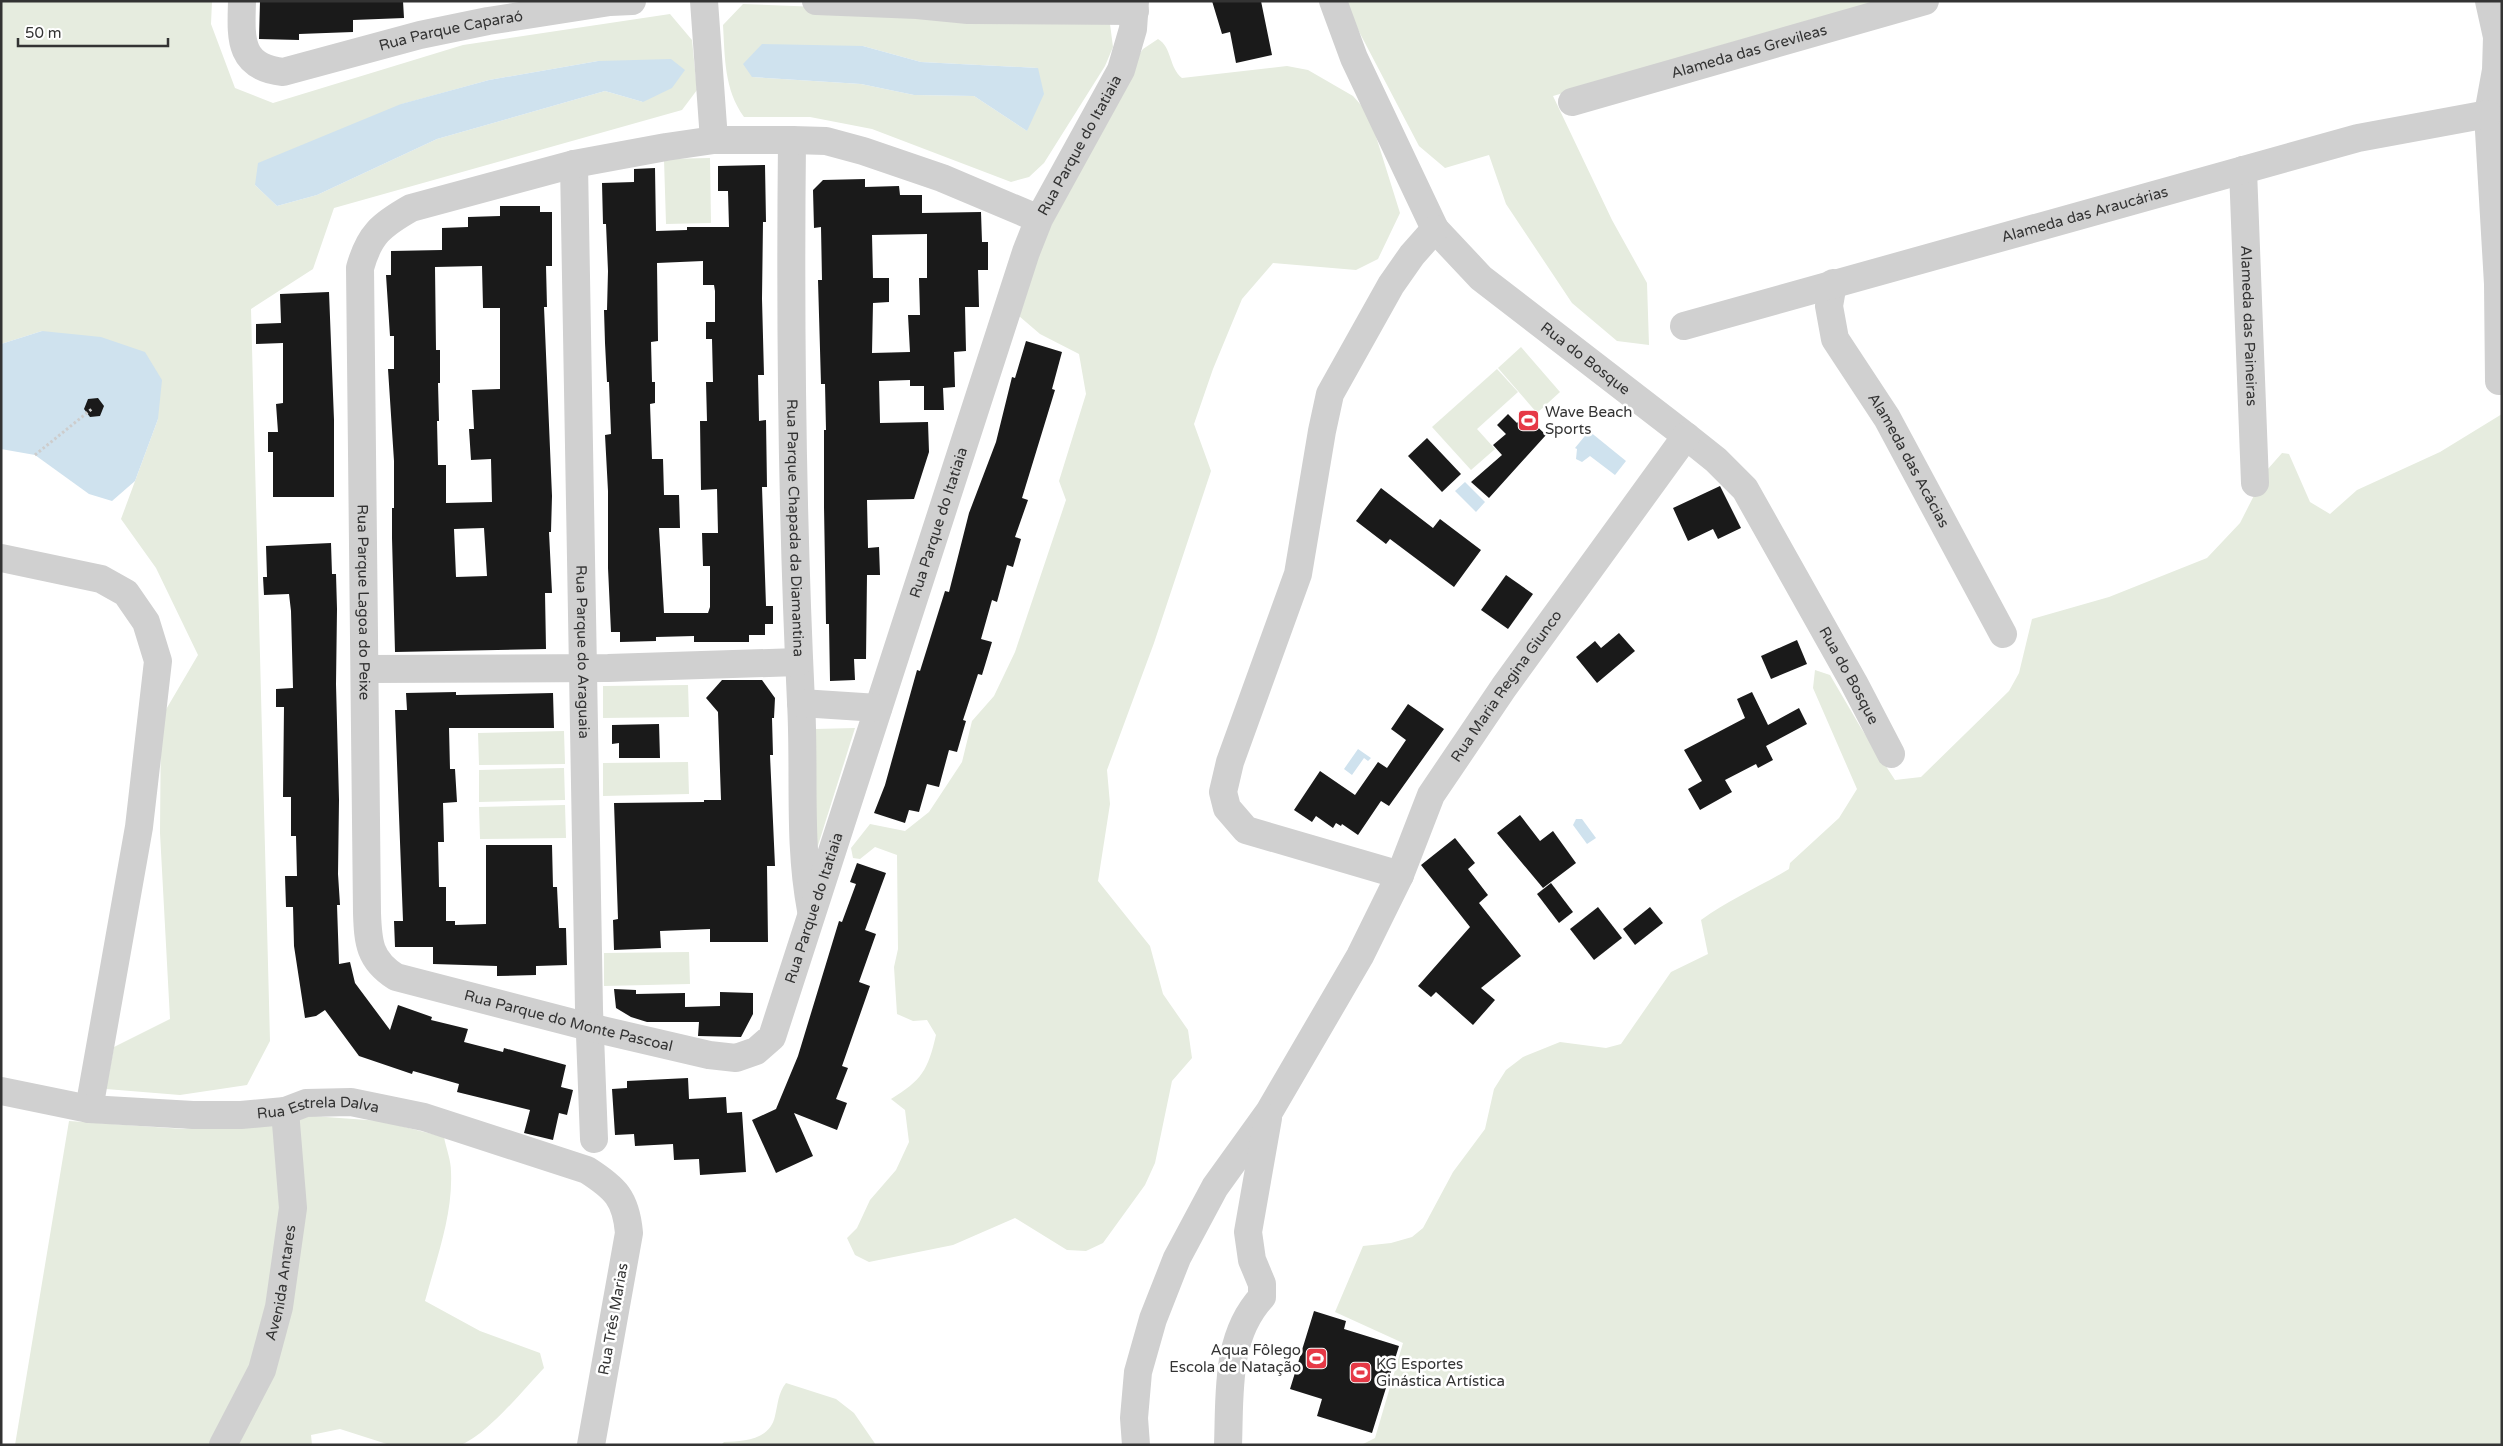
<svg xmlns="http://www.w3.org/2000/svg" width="2503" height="1446" viewBox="0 0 2503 1446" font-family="'Varela Round',sans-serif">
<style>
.green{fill:#e6ecdf;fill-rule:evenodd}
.water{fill:#cfe2ee}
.building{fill:#1a1a1a;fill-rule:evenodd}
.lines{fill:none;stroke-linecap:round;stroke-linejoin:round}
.path{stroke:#cdcdcd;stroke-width:3;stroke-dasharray:2.5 2.5;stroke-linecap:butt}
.minor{stroke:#d0d0d0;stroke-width:28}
.labels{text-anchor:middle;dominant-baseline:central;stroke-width:5;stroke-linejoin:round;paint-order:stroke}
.street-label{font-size:15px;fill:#333;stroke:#fff}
.poi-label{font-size:15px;fill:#333;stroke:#fff;text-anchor:start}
</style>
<rect width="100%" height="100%" fill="#fff"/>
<g class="green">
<path d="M1 1H212L211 24 235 88 273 103 463 45 670 14 692 40 697 90 682 110 334 208 313 269 251 309 270 1041 247 1085 180 1095 106 1089 114 1047 170 1019 160 833 161 718 198 655 156 568 121 519 158 419 42 331 1 344ZM598 61 643 102 605 91 437 139 317 195 277 206 255 185 402 104 489 80Z"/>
<polygon points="1343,1 1880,1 1553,96 1612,220 1647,283 1649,345 1617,341 1572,303 1506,204 1489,155 1445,168 1419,146"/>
<path d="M743 4 896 10 1110 24 1113 47 1105 66 1044 163 1029 177 1011 182 872 129 810 117H744C724 89 725 58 723 25ZM863 46 921 62 1038 68 1027 131 974 96 914 95 861 84 752 77Z"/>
<path d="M1158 39C1172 47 1169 68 1182 78L1287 66 1308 70 1353 96 1369 114 1400 213 1378 259 1356 270 1273 263 1242 299 1213 369 1194 424 1211 471 1154 643 1107 770 1110 804 1098 881 1150 946 1163 994 1188 1030 1192 1058 1172 1081 1155 1163 1145 1185 1103 1243 1086 1251 1067 1250 1015 1218 953 1245 869 1262 855 1255 847 1238 857 1228 870 1200 896 1170 909 1142 905 1110 891 1099C922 1080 928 1070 936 1035L927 1020 913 1021 897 1014 894 967 898 949 897 855 875 847 860 859 853 858 851 848 870 824 905 831 929 812 962 762 972 721 994 696 1015 652 1066 500 1059 481 1086 394 1079 354 1040 334 1019 316 1030 268 1113 91 1143 49Z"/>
<polygon points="710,158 711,223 666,224 664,159"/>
<polygon points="1521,347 1560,392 1537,413 1498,368"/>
<polygon points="1497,369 1518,392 1477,429 1495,449 1471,470 1432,427"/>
<path d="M2502 414V1445H1361L1375 1438 1403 1343 1335 1312 1363 1246 1391 1243 1412 1237 1423 1228 1453 1172 1485 1129 1494 1089 1506 1070 1523 1057 1560 1042 1606 1048 1621 1044 1671 972 1708 954 1701 920C1728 900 1759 887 1789 869L1790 863 1839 818 1857 789 1813 688 1815 670 1830 675 1861 728 1895 780 1921 777 2009 691 2019 673 2032 619 2109 597 2207 558 2240 523 2267 470 2282 453 2289 454 2310 502 2330 514 2357 490 2440 452Z"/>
<polygon points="688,685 689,717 603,718 603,686"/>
<polygon points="855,728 815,855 815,729"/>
<polygon points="564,731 565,764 479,765 478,733"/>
<polygon points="688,762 689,794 603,796 603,763"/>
<polygon points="564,768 565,800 479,802 479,770"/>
<polygon points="565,805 566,838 480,839 479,807"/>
<polygon points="689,952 690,984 604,986 604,953"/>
<path d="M312 1116 381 1121 444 1137C446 1148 451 1160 451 1172 453 1215 436 1260 425 1301L480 1331 540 1353 544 1368C525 1388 485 1437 460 1445H390L340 1429 311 1435 312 1445H15L69 1121 183 1129Z"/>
<path d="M786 1383 836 1399 854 1413 876 1445H721L724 1442C744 1441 770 1440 775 1416 778 1404 778 1393 786 1383Z"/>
</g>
<g class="water">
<polygon points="762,44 863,46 921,62 1038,68 1044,94 1027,131 974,96 914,95 861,84 752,77 743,64"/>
<polygon points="671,59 685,70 672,88 643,102 605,91 437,139 317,195 277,206 255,185 258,163 401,104 489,80 598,61"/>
<polygon points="42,331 101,337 145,352 162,380 158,419 135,481 112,501 89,494 35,455 1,449 1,344"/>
<polygon points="1589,431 1626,461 1615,475 1590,456 1582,462 1576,459 1577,449 1575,448"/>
<polygon points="1465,482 1485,502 1476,512 1455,491"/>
<polygon points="1358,749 1371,758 1368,761 1364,758 1352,775 1344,769"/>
<polygon points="1576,819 1582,819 1596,838 1587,844 1573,825"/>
</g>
<g class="building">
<polygon points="260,1 403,1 404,18 353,20 353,32 299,34 299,40 259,39"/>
<polygon points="1212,1 1261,1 1272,55 1236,63 1230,32 1222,34"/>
<path d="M765 165 766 222H763L762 299 764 375H758L759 421 766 420 767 487H762L766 606H773V624H765V635H749V642H694V636L656 637V641L620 642V632H611L608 568V491L605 435 611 434 609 382H607L605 343 604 310H607L608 271 606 224H603L602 183 634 182V169L655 168 656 231 687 230V227H729L728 191H718V166ZM703 261V285H714L715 291V322H706V339H712L713 382H706L707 421H700L701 490 717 489 718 533H702L703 566H710V607L708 613H664L659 528H680L679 495H664L663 459H652L650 404 655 403V382H652L651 342 658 341 657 263Z"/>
<path d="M865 179V187L899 186 900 195H922V213L981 212 982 242H988V270H978L979 307H965L966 351 954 352 955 387 943 388 944 410H924V386H910V380L879 381 880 423 928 422 929 452 914 499 867 500 868 548 879 547 880 575H867L866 659H854L855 680 830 681 829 624H826L824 507V430H826L825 384H821L818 280H822L821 227 814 228 813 190 823 180ZM927 234V278H919L920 315H908L910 352 872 353 873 303 889 302V278H873L872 235Z"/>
<path d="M500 206H540V212H552V266H546L547 307H544L552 496 551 532H549L552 593H545L546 649 395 652 392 538V508H394V461L388 369H394V336H390L386 275H391V251L442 250V228L468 227V217L500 216ZM482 266 483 308H500V389L472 390 474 429H469L471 460 491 459 492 502 446 503V465H438L437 421H439L438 383H440V350H436L435 267ZM484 528 487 576 456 577 454 529Z"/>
<polygon points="329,292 334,420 334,497 273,497 273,452 268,452 268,432 278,432 276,404 283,403 283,343 256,344 256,324 281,323 280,294"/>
<polygon points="1026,341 1062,352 1052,389 1055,390 1022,498 1028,500 1015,537 1021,539 1013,567 1007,565 997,602 992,600 981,639 992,642 982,675 978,674 963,720 966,721 957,752 949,750 939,787 927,784 919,812 909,810 905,823 874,813 885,785 917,670 920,671 945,591 949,592 969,513 996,442 1012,377 1015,378"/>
<polygon points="98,398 104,406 100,416 90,417 84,409 88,399"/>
<polygon points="1508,414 1517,423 1525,415 1546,435 1489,498 1471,482 1502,455 1493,445 1506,434 1497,425"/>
<polygon points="1427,438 1461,474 1442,492 1408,456"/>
<polygon points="1720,486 1741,528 1718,539 1713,529 1688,541 1673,508"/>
<polygon points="1381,488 1433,528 1440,519 1481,550 1454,587 1390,539 1386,544 1356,521"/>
<polygon points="331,543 332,574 336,574 337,609 336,684 339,800 338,874 340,905 337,905 339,964 350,962 355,983 390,1030 398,1005 432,1017 431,1020 468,1029 464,1042 503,1052 504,1048 566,1065 561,1087 573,1090 567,1115 559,1113 553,1140 524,1133 530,1110 457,1092 459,1084 413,1071 412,1074 359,1056 325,1010 316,1016 305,1018 294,946 293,907 286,907 285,876 297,876 296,836 291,836 291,797 283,797 284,707 276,707 276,689 293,688 291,611 289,594 264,595 263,577 267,577 266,546"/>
<polygon points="1506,575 1533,594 1508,629 1481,610"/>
<polygon points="1619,633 1635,651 1597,683 1576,657 1595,641 1601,648"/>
<polygon points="1797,640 1807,664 1771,679 1761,656"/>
<polygon points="722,680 762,680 775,698 774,718 772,718 773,755 770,755 775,866 767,866 768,942 710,942 710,929 660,931 661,948 614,950 613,920 618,919 614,803 704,802 704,800 721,800 718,712 706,698"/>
<polygon points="456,692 456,695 553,693 554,728 449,728 450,769 455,769 457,802 443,803 444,842 438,842 439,887 446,887 446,921 455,921 455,925 486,924 486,845 552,845 553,887 557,887 559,928 566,928 567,965 536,966 536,975 497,976 497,966 433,964 433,947 395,947 394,921 403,921 395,710 407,710 406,693"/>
<polygon points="1752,692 1768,725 1799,708 1807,724 1766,746 1773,760 1758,768 1756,764 1725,780 1732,792 1700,810 1688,789 1702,781 1684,750 1745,718 1737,699"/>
<polygon points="1408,704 1444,729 1389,806 1381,801 1358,835 1342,824 1341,826 1336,823 1333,828 1316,816 1312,822 1294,810 1320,771 1355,795 1378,762 1387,768 1406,740 1391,729"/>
<polygon points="659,724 660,758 619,758 619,743 612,744 612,725"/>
<polygon points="1520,815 1540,841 1553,831 1576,863 1543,888 1497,833"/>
<polygon points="1455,838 1475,863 1468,869 1488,895 1479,903 1521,956 1481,988 1495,1000 1473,1025 1436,992 1431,997 1418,986 1470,927 1421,865"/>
<polygon points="857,863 886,873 865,930 876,934 859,982 870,986 842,1066 848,1068 836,1099 847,1103 837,1130 794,1113 813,1156 776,1173 752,1120 776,1109 798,1056 839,921 842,922 856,884 850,882"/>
<polygon points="1551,883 1573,912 1559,923 1537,894"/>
<polygon points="1598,907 1622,938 1594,960 1570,929"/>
<polygon points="1650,907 1663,923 1635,945 1623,929"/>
<polygon points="614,989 636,990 636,994 685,993 685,1007 720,1006 720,992 753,993 753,1014 741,1037 698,1036 699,1022 647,1022 631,1017 616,1008"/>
<polygon points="688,1078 689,1099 726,1097 727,1113 742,1112 746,1172 700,1175 699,1159 674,1160 673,1144 635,1146 634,1134 615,1135 612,1089 627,1088 627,1081"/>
<polygon points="1314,1311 1346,1321 1344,1329 1399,1346 1372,1433 1317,1416 1322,1399 1290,1389"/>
</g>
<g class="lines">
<polyline class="path" points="35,455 93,408"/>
<g class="minor">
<path id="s1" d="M242 1C241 38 238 67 283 72L420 35 488 21 610 2 632 1"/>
<polyline points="704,1 714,140"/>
<polyline points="816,1 917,5 968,10 1135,11"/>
<path id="s2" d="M1333 1 1354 58 1435 229 1481 278 1686 436 1716 460 1745 489 1854 683 1891 754"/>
<polyline points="2489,1 2497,37 2496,70 2488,114 2498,284 2499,381"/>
<path id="s3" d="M1572 102 1925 1"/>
<path id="s4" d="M792 140C790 327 792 515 801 702 805 771 798 842 811 910"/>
<path id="s5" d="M574 164 589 1009 594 1139"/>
<path id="s6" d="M2243 170 2255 483"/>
<path id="s7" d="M1039 219 942 178 863 151 826 141 792 140H714L666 147 574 164 411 208C381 225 369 235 360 268L367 913C368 942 369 960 396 977L589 1027 709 1055 736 1058 756 1051 772 1037 1026 252 1039 219 1121 70 1133 29 1135 1"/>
<path id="s8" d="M1833 283 1829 306 1835 339 1887 418 2003 634"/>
<path id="s9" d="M1684 326 2358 138 2488 114"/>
<polyline points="1,558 101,579 126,593 146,622 158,661 139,827 89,1109"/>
<polyline points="365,669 608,668 798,662"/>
<polyline points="801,703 878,708"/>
<polyline points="1400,875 1246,830 1227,808 1223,792 1230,762 1298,574 1322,431 1330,394 1391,285 1412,255 1435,229"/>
<path id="s10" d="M1 1091 89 1109 193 1115H241L285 1111 306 1103 351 1102 424 1117 587 1170C615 1188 626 1198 629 1233L591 1445"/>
<path id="s11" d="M223 1445 262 1370 279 1307 293 1208 285 1111"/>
<path id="s12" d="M1136 1445 1134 1418 1138 1372 1153 1319 1177 1258 1215 1187 1269 1112 1360 956 1400 875 1431 795 1504 687 1686 436"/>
<path d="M1228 1445C1230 1394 1225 1337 1262 1297V1284L1252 1260 1248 1232 1268 1118"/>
</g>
</g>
<defs>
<symbol id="stadium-square" viewBox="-11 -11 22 22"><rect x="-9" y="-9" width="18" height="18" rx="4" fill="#e63946" stroke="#fff"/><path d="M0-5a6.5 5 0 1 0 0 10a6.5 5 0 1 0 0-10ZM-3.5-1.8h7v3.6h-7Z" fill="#fff"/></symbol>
</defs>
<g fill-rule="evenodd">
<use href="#stadium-square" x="1516" y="408" width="25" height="25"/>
<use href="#stadium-square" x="1304" y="1346" width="25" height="25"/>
<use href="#stadium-square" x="1348" y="1360" width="25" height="25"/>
</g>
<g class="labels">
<g class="street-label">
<text stroke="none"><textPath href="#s1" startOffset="268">Rua Parque Caparaó</textPath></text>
<text stroke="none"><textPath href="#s3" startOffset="184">Alameda das Grevileas</textPath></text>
<text stroke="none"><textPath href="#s7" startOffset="2788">Rua Parque do Itatiaia</textPath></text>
<text stroke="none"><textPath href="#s9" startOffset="416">Alameda das Araucárias</textPath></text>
<text stroke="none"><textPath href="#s6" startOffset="156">Alameda das Paineiras</textPath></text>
<text stroke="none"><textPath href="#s2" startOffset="449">Rua do Bosque</textPath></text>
<text stroke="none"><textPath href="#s8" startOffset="199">Alameda das Acácias</textPath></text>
<text stroke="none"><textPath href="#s7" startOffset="2384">Rua Parque do Itatiaia</textPath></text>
<text stroke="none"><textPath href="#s4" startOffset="388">Rua Parque Chapada da Diamantina</textPath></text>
<text stroke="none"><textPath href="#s7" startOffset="1066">Rua Parque Lagoa do Peixe</textPath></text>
<text stroke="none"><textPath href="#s5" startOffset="488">Rua Parque do Araguaia</textPath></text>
<text stroke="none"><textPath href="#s2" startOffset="869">Rua do Bosque</textPath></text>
<text stroke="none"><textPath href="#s12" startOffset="856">Rua Maria Regina Giunco</textPath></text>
<text stroke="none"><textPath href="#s7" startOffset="1979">Rua Parque do Itatiaia</textPath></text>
<text stroke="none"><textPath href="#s7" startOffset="1629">Rua Parque do Monte Pascoal</textPath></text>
<text stroke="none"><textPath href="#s10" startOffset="320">Rua Estrela Dalva</textPath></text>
<text stroke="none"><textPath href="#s11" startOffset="174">Avenida Antares</textPath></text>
<text transform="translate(613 1319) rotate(-80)">Rua Três Marias</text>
</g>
<g class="poi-label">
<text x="1545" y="412">Wave Beach<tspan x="1545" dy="17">Sports</tspan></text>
<text x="1301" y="1350" text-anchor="end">Aqua Fôlego<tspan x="1301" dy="17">Escola de Natação</tspan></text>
<text x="1376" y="1364">KG Esportes<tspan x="1376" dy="17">Ginástica Artística</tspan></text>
</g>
</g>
<rect width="2503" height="1446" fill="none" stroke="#333333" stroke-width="5"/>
<path d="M18 38v8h150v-8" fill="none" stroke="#333333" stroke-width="2.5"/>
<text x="25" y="38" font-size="15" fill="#333333" stroke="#ffffff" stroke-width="4" paint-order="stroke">50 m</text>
</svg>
